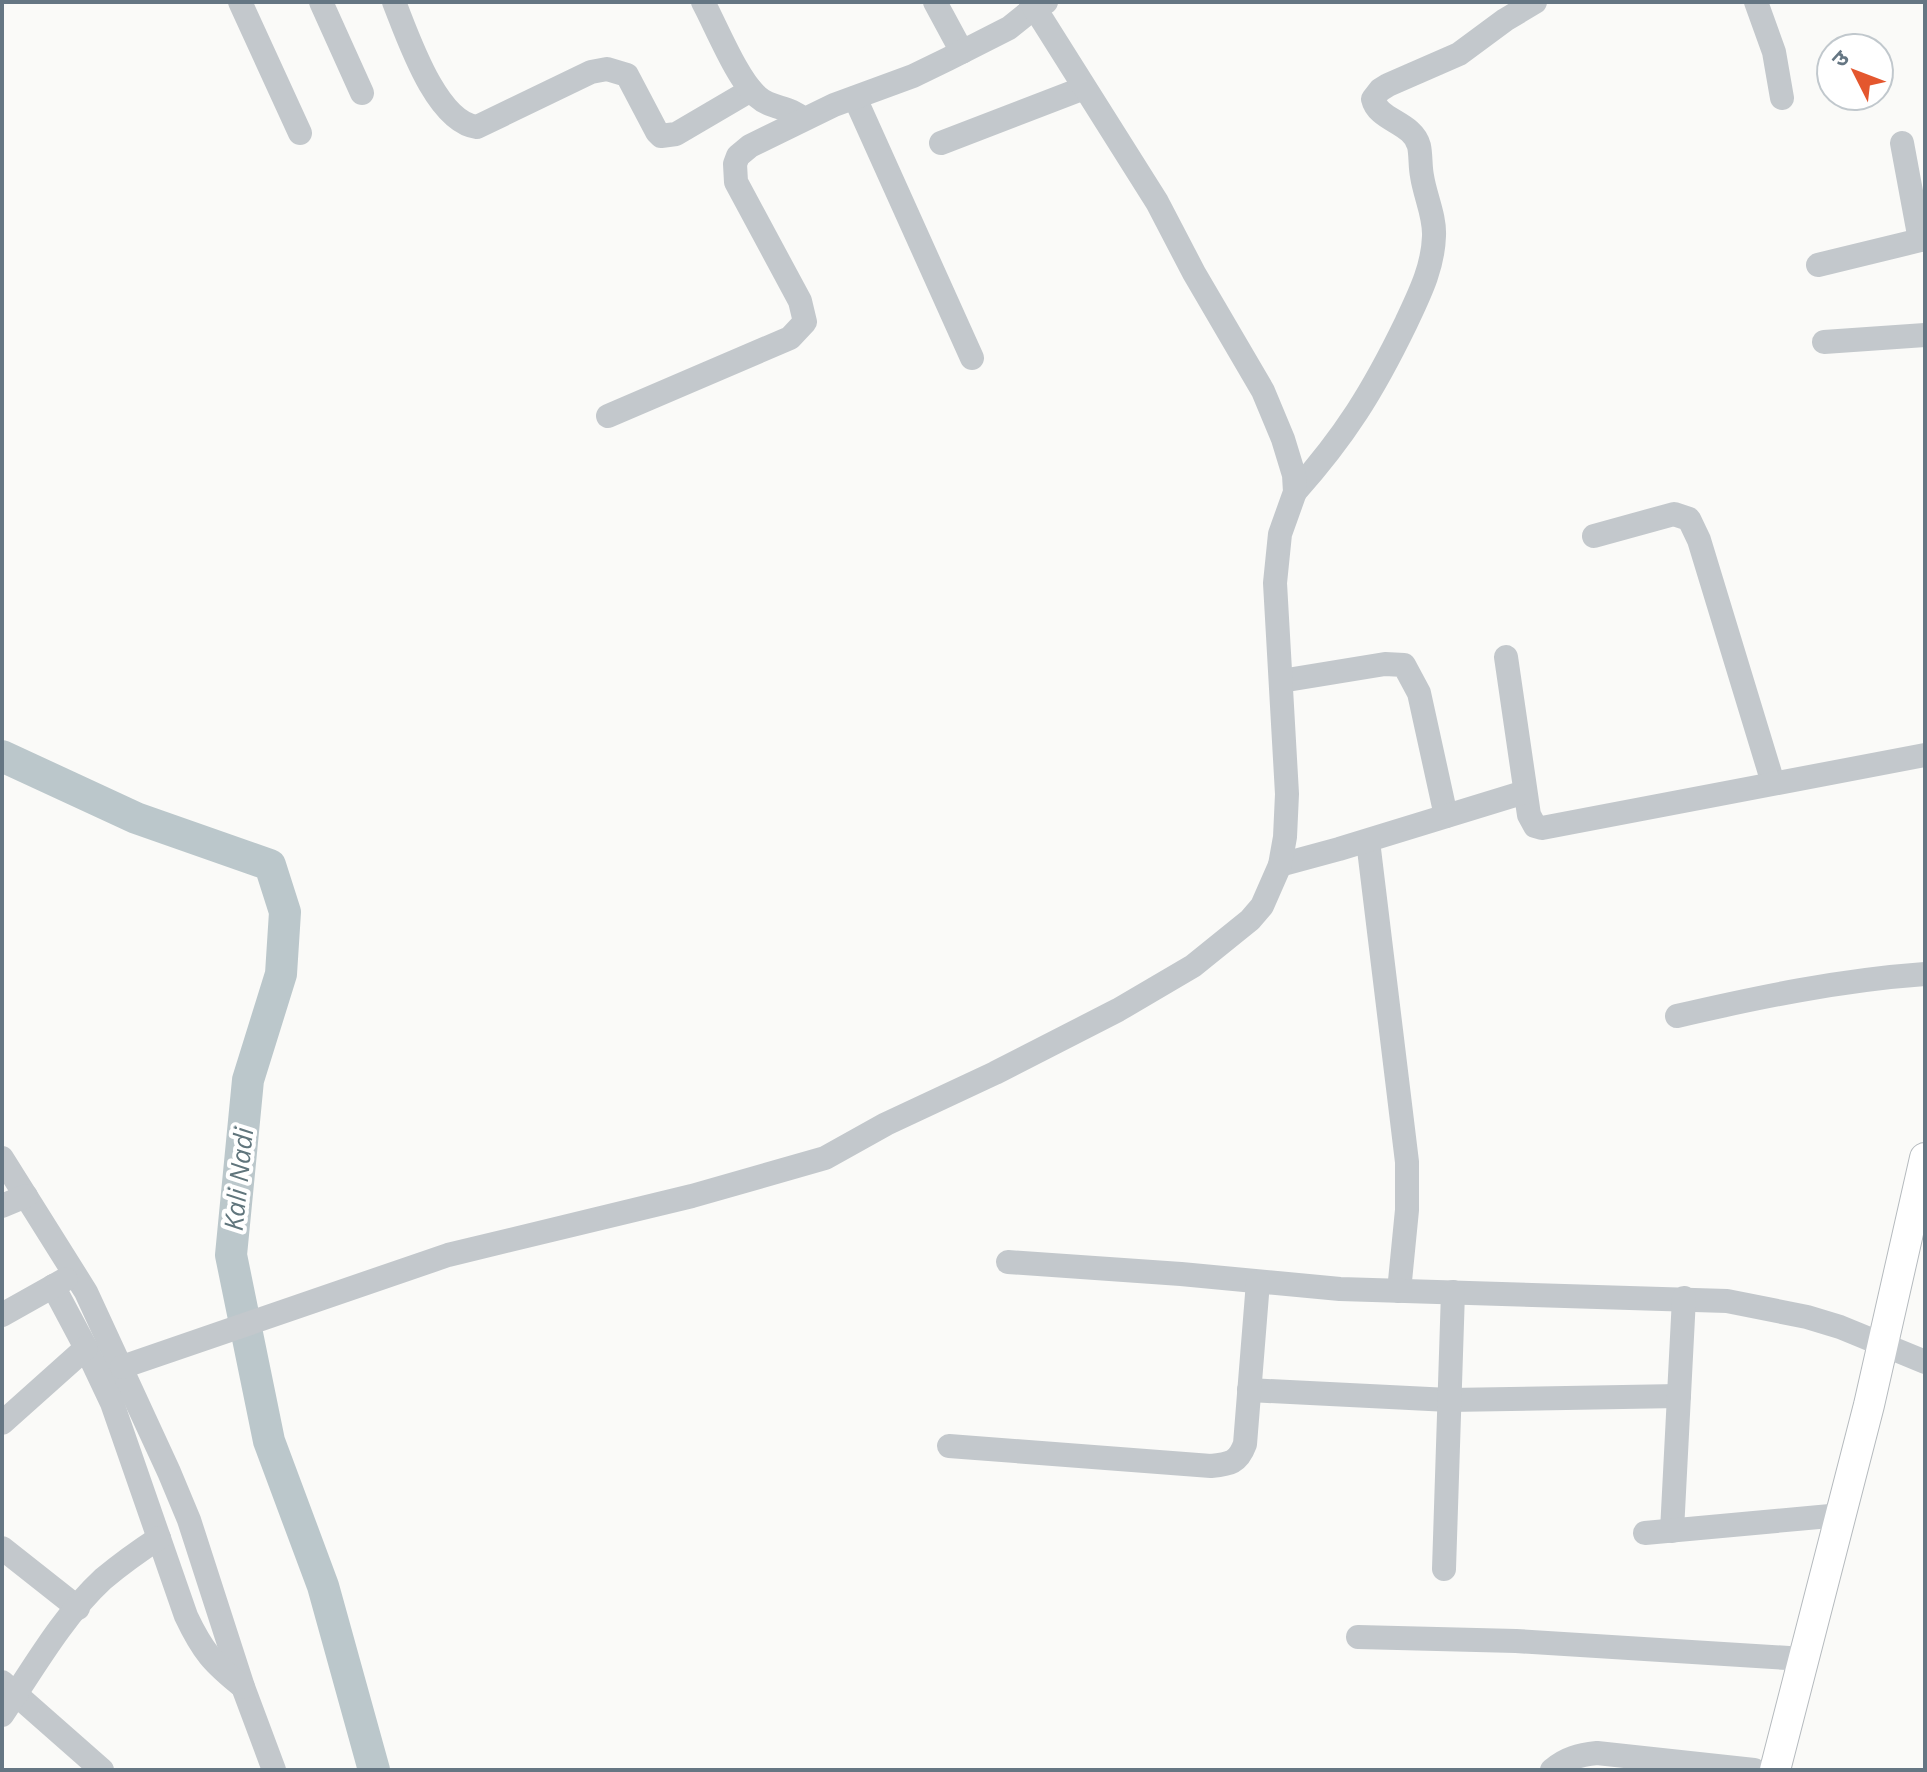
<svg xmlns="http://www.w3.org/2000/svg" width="1927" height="1772" viewBox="0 0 1927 1772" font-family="'Open Sans','Noto Sans Devanagari',sans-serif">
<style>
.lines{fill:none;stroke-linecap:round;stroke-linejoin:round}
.river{stroke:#bbc7cb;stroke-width:32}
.major-casing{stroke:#b5babe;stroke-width:32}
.minor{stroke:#c3c8cc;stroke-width:24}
.major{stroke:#fff;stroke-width:30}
.labels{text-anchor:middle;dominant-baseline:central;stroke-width:8;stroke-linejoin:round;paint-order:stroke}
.water-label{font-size:26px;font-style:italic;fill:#60757c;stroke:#fff}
</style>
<rect width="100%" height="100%" fill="#fafaf8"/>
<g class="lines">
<polyline class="river" points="2,756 136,818 270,865 285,912 281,974 248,1080 231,1255 269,1441 323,1586 374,1770"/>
<defs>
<polyline id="major" points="1775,1770 1869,1405 1925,1158"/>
</defs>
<use href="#major" class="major-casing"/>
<g class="minor">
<polyline points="240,2 300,133"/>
<polyline points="321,2 362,93"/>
<path d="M394 2C408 37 436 122 477 127L591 72 607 69 627 75 657 132 661 136 676 134 751 90"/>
<path d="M703 2C716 26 738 81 758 97 771 109 790 106 803 119"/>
<polyline points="935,2 962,52"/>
<polyline points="1756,2 1774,52 1782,98"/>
<polyline points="855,98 972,358"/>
<polyline points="941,143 1084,88"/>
<polyline points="1902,143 1920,240"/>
<polyline points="1818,265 1925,239"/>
<polyline points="1824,342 1925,335"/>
<polyline points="608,416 790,338 805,322 800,301 736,182 735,164 738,156 750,146 834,105 913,76 948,59 1009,28 1034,8 1046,2"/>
<path d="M1295 492C1345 436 1373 391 1406 323 1419 295 1433 268 1434 236 1435 216 1425 196 1422 176 1420 166 1421 155 1419 146 1413 122 1378 121 1373 99L1380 90 1388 85 1459 54 1505 20 1535 2"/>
<polyline points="1594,536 1674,514 1689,519 1699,540 1773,783"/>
<polyline points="1506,657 1529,815 1535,826 1542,828 1925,755"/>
<polyline points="1281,681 1385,664 1404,665 1419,693 1446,816"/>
<polyline points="1368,841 1407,1162 1407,1210 1399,1291"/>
<polyline points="1280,865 1339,849 1525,792"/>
<path d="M1677 1016C1759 997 1841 980 1925 974"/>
<polyline points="2,1158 86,1292 169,1472 189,1520 243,1687 274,1770"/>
<polyline points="2,1206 26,1196"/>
<polyline points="1008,1262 1181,1274 1340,1289 1727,1301 1807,1317 1840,1327 1925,1362"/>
<path d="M53 1286 86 1348 112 1403 186 1616C203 1652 213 1663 243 1687"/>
<polyline points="2,1315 66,1279"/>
<polyline points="122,1367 448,1255 692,1196 825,1158 886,1124 995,1073 1118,1010 1193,966 1250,920 1262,906 1280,865 1285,837 1287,794 1275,583 1280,534 1295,492 1294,475 1283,439 1263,391 1194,273 1157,202 1031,2"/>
<polyline points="1249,1390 1449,1400 1679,1396"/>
<polyline points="2,1423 86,1348"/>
<path d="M949 1446 1211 1466C1230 1464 1238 1463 1245 1444L1258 1282"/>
<polyline points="1672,1531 1684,1298"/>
<polyline points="1645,1533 1841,1515"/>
<polyline points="2,1548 78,1608"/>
<polyline points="1444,1569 1453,1292"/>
<polyline points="1358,1637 1516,1641 1804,1659"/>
<polyline points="2,1682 102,1770"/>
<path d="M2 1715C33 1669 62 1617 103 1579 121 1564 139 1551 159 1538"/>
<path d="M1552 1770C1566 1758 1579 1755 1597 1753L1754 1770"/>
</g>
<use href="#major" class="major"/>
</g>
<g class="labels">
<g class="water-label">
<text transform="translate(238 1179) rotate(-84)">Kali Nadi</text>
</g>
</g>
<rect width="1927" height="1772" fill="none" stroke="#657683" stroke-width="8"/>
<g transform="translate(1855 72) rotate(312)"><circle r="38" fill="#ffffff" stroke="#c1c8cd" stroke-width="2"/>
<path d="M0-6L14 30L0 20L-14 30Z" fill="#e4572e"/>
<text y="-12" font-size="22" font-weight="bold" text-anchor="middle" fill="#657683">उ</text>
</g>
</svg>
